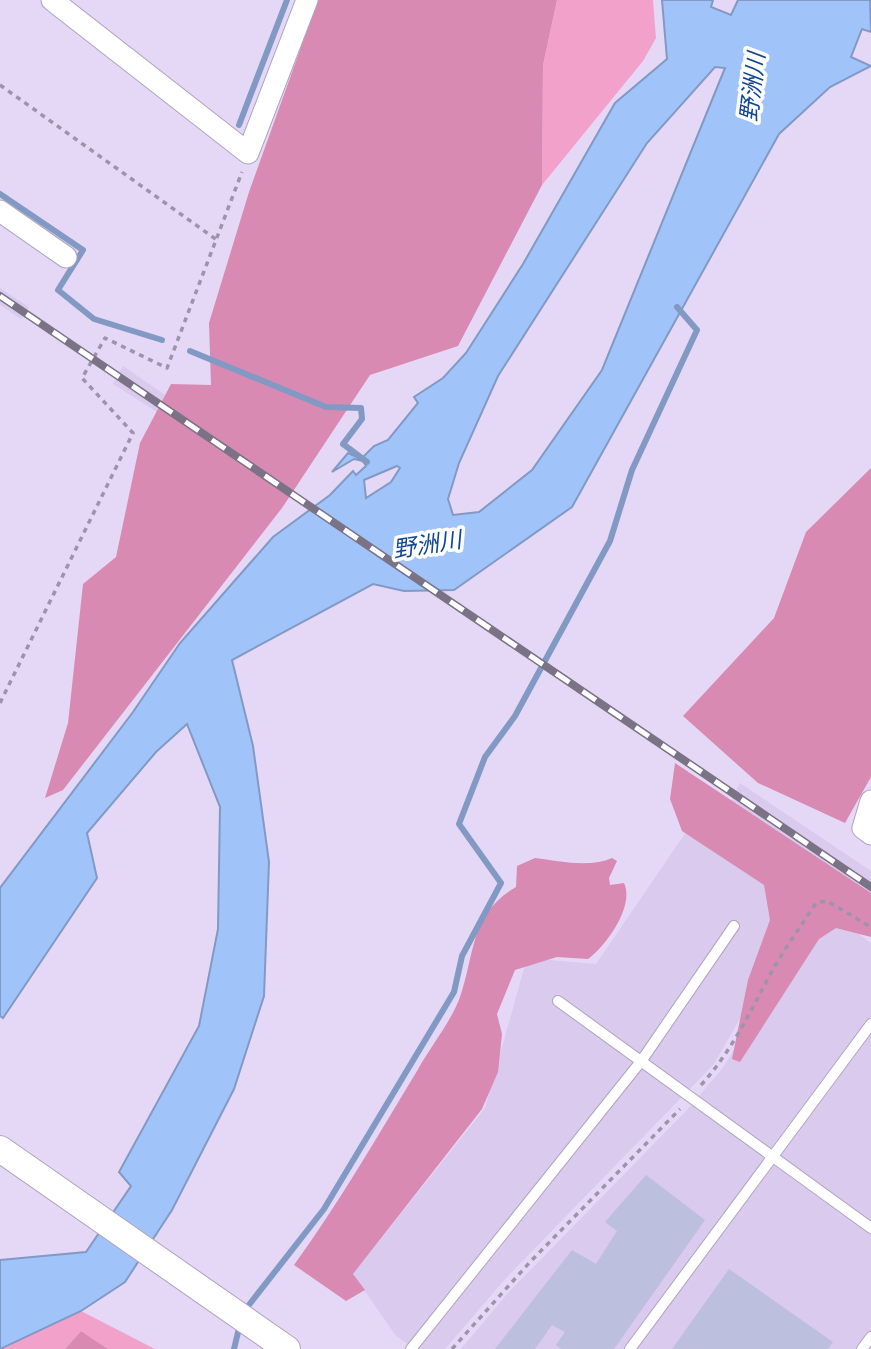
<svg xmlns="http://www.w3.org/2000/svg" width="871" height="1349" viewBox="0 0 871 1349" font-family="Raleway,'Noto Sans JP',sans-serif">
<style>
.built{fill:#d9caee}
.green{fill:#f2a2ca}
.forest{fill:#d98ab2}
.water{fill:#a0c4fa;stroke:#8299c3;stroke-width:2;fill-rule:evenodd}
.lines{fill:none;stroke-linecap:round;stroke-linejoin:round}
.stream{stroke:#8299c3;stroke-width:6}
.building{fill:#bdbfde}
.service-casing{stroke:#afa3c0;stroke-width:12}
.minor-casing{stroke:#afa3c0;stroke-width:23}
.tertiary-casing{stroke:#afa3c0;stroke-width:28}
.path{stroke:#9d93aa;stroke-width:3.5;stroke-dasharray:5 5;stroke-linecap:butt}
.service{stroke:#fff;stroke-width:10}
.minor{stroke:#fff;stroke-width:21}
.tertiary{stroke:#fff;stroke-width:26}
.rail-casing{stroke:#7a7285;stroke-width:8}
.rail{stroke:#fff;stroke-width:5;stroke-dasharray:16;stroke-linecap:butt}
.labels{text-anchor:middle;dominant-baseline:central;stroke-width:7;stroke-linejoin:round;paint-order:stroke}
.water-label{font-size:23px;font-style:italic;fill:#104693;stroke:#fff}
</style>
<rect width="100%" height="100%" fill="#e5d8f7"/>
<g class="built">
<polygon points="0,288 29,307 21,319 0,305"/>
<polygon points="123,366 206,423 198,438 113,384"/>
<polygon points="740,783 871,871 871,901 730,803"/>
<polygon points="699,813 811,894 714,1064 506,1278 445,1349 415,1349 396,1336 353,1274 485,1108 527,958 596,964"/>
<polygon points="823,907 871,943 871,1349 461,1349 507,1294 685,1112 722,1069"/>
</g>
<g class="green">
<polygon points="557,0 653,0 656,38 643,61 542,185 543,65"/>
<polygon points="81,1311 155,1349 108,1349 81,1331 65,1349 0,1349"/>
</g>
<g class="forest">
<polygon points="318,0 557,0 543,65 542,185 458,346 370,375 282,508 63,790 45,798 68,723 83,584 116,557 140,443 171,384 211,385 209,323 249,192"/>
<polygon points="871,468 871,777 845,823 758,783 683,716 774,618 806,532"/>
<polygon points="675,763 871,893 871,937 836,928 819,939 740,1062 732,1059 748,980 770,920 764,885 682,831 670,799"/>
<path d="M535 858C558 861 591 868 612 858L617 861 609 878 610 885 624 883C635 906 606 946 588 959L557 957 515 970 497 1014 502 1034 498 1072 482 1109 353 1274 365 1290 346 1301 294 1265C339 1203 377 1137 417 1071 430 1047 451 1022 460 997 475 954 470 913 516 887L517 866Z"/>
<polygon points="81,1331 108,1349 65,1349"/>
</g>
<path class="water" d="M662 0H713L711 7 731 15 738 0H870L871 32 862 29 851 57 871 66 830 87 779 134 572 507 454 590 404 591 373 584 232 660 253 746 269 862 264 996 234 1089 172 1210 125 1282 81 1311 0 1349V1260L86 1252 131 1186 119 1172 199 1026 218 929 220 807 187 724 156 752 87 833 97 878 3 1018 0 1016V888L133 712 180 643 273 537 330 495 353 471 356 475 366 466 363 461 354 459 332 472 348 453 361 459 374 446 388 440 418 403 414 397 443 378 466 353 523 264 615 103 667 59ZM715 67 725 68 602 370 532 470 479 512 453 515 448 499 459 463 498 376 647 143ZM397 466 400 468 391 482 366 498 364 480Z"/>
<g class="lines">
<g class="stream">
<polyline points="239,125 287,0"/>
<polyline points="0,194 83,250 58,290 94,319 162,340"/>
<polyline points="190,351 326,407 361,408 362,419 343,444 367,462"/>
<polyline points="245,1310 324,1209 454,992 462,956 501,883 459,824 485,757 515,716 610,541 632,470 697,330 677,307"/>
<polyline points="234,1349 240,1324"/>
</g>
</g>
<g class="building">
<polygon points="646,1175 705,1220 614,1349 561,1349 556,1345 565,1332 552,1325 535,1349 495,1349 572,1250 596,1264 617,1231 605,1222"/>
<polygon points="729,1269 833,1342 828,1349 672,1349"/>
</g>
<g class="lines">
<defs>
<g id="service">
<polyline points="558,1001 871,1228"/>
<polyline points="411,1349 642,1060 734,926"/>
<polyline points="630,1349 871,1024"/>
<polyline points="862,1349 871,1337"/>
</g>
<g id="minor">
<polyline points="52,0 248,153 307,0"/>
<polyline points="0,211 66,257"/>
<polyline points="871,801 863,828 871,834"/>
</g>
<polyline id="tertiary" points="0,1149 287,1349"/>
</defs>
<use href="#service" class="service-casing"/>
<use href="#minor" class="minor-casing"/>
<use href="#tertiary" class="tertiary-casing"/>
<g class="path">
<polyline points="0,85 217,240"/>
<polyline points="0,703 133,433 82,378 105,338 167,368 242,172"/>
<path d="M701 1085C732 1051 750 1012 772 971 785 948 801 926 816 903L827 901 871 927"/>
<polyline points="452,1349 530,1262 680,1109"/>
</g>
<use href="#service" class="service"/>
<use href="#minor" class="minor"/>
<use href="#tertiary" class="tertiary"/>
<defs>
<polyline id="rail" points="0,296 871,887"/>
</defs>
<use href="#rail" class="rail-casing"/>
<use href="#rail" class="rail"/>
</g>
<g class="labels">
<g class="water-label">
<text transform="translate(752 87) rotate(-83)">野洲川</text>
<text transform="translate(427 544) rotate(-9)">野洲川</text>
</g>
</g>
</svg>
